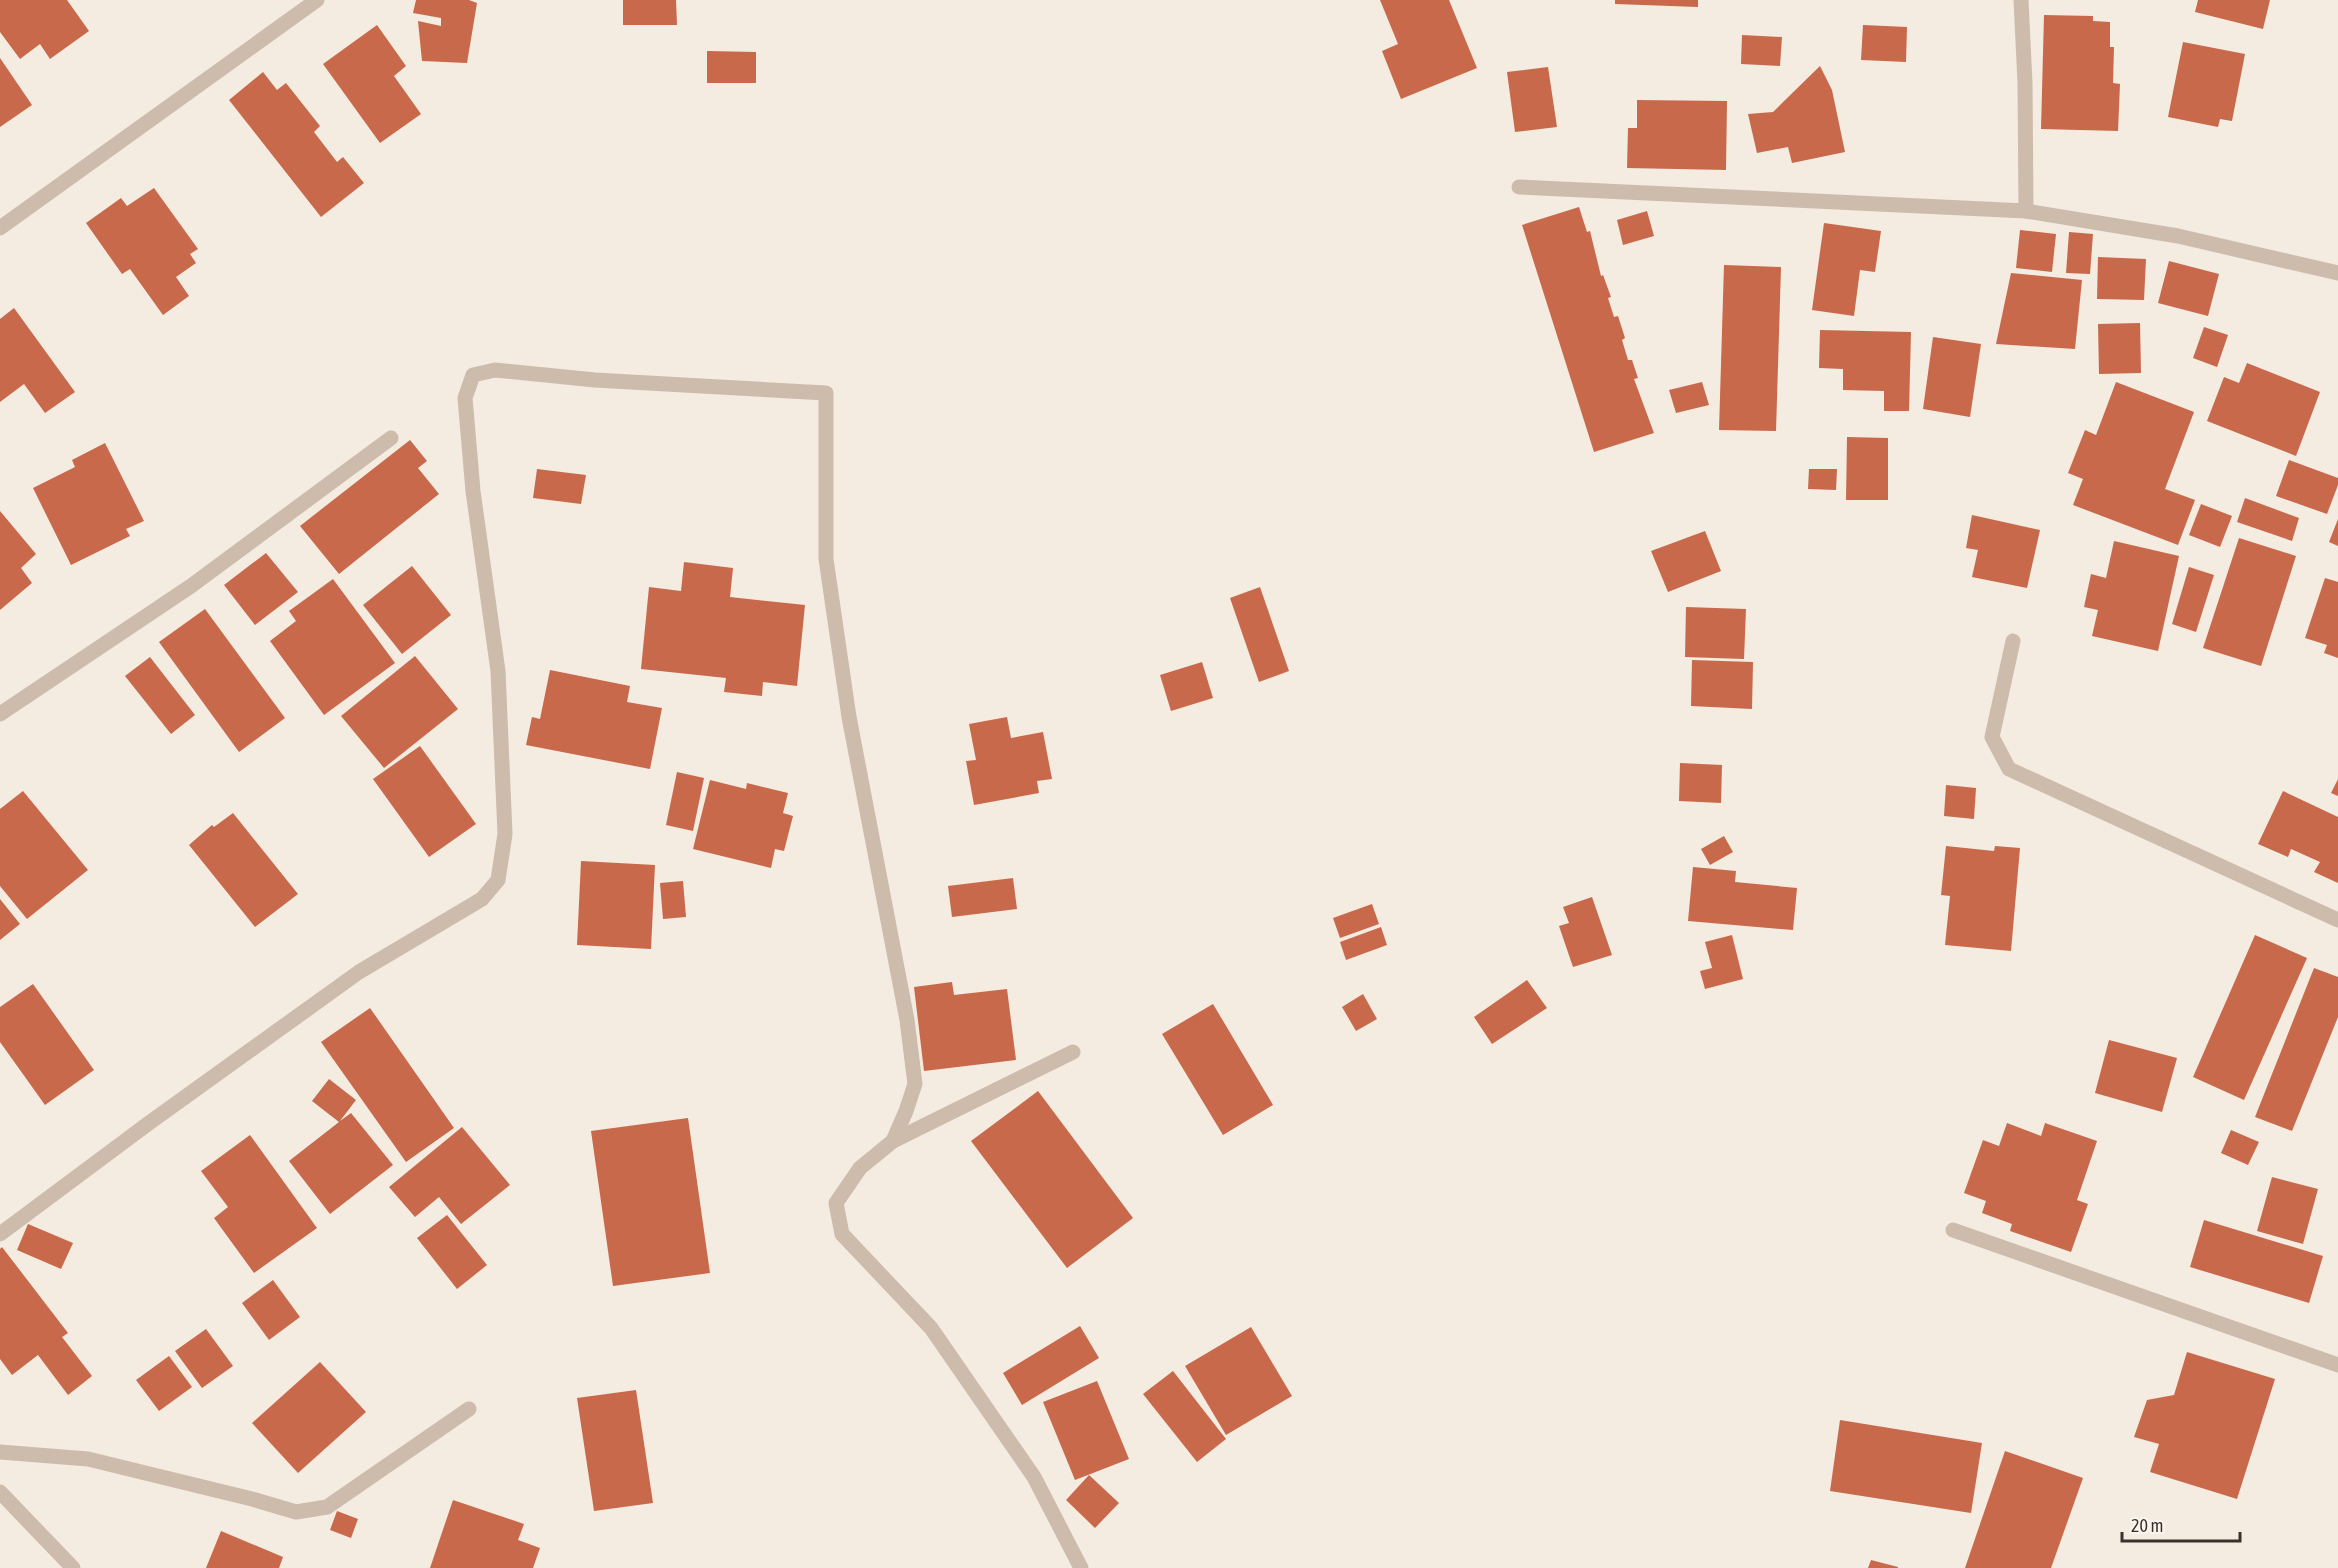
<svg xmlns="http://www.w3.org/2000/svg" width="2338" height="1568" viewBox="0 0 2338 1568" font-family="'Asap Condensed',sans-serif">
<style>
.building{fill:#c8694b}
.lines{fill:none;stroke-linecap:round;stroke-linejoin:round}
.street{stroke:#cdbbac;stroke-width:15}
</style>
<rect width="100%" height="100%" fill="#f4ebe1"/>
<g class="building">
<polygon points="0,0 67,0 89,31 50,59 40,44 20,59 0,32"/>
<polygon points="416,0 469,0 477,3 467,63 422,61 418,21 441,26 441,18 413,13"/>
<polygon points="623,0 676,0 677,25 623,25"/>
<polygon points="1380,0 1449,0 1477,68 1401,99 1382,51 1398,44"/>
<polygon points="1615,0 1698,0 1698,7 1615,4"/>
<polygon points="2198,0 2270,0 2263,29 2195,12"/>
<polygon points="2044,15 2093,16 2093,21 2110,22 2110,47 2114,47 2113,83 2120,84 2118,131 2041,129"/>
<polygon points="377,25 406,66 394,76 421,114 380,143 323,64"/>
<polygon points="1863,25 1907,27 1906,62 1861,60"/>
<polygon points="1742,35 1782,37 1780,66 1741,64"/>
<polygon points="2183,42 2245,54 2232,121 2220,119 2218,127 2168,117"/>
<polygon points="707,51 756,52 756,83 707,83"/>
<polygon points="0,58 32,105 0,127"/>
<polygon points="1820,66 1832,90 1845,152 1792,163 1788,147 1757,153 1748,114 1773,112"/>
<polygon points="1548,67 1557,127 1515,132 1507,72"/>
<polygon points="263,72 277,90 286,83 320,126 314,132 337,162 343,157 364,183 321,217 229,100"/>
<polygon points="1637,100 1727,101 1726,170 1627,168 1628,128 1637,128"/>
<polygon points="154,188 198,249 190,254 196,263 176,277 189,296 163,315 130,269 122,274 86,223 121,198 127,206"/>
<polygon points="1579,207 1587,232 1590,231 1601,276 1603,275 1611,297 1608,298 1614,317 1618,316 1625,338 1622,340 1628,360 1632,360 1638,378 1634,379 1654,433 1594,452 1522,225"/>
<polygon points="1647,211 1654,236 1623,245 1617,220"/>
<polygon points="1824,223 1881,231 1875,272 1860,270 1854,316 1812,310"/>
<polygon points="2020,230 2056,234 2052,272 2016,268"/>
<polygon points="2069,232 2093,234 2090,274 2066,273"/>
<polygon points="2098,257 2146,259 2144,300 2097,299"/>
<polygon points="2169,261 2219,274 2208,316 2158,303"/>
<polygon points="1724,265 1781,267 1776,431 1719,430"/>
<polygon points="2011,273 2082,280 2075,349 1996,344"/>
<polygon points="14,308 75,392 45,413 24,384 0,402 0,319"/>
<polygon points="2140,323 2141,373 2099,374 2098,324"/>
<polygon points="2204,327 2228,335 2217,367 2193,358"/>
<polygon points="1820,330 1911,332 1909,411 1884,411 1884,391 1843,390 1843,369 1819,368"/>
<polygon points="1933,337 1981,344 1970,417 1923,409"/>
<polygon points="2247,363 2320,392 2296,456 2207,421 2224,377 2239,383"/>
<polygon points="1702,382 1709,405 1676,413 1669,390"/>
<polygon points="2116,382 2194,412 2165,489 2195,500 2178,545 2073,505 2083,479 2068,473 2085,430 2096,435"/>
<polygon points="1847,437 1888,438 1888,500 1846,500"/>
<polygon points="410,440 427,461 418,468 439,494 339,574 300,526"/>
<polygon points="105,443 144,521 126,529 130,536 71,565 33,488 75,467 72,460"/>
<polygon points="2289,460 2338,478 2338,485 2327,514 2276,496"/>
<polygon points="537,469 586,475 581,504 533,498"/>
<polygon points="1809,469 1837,469 1836,490 1808,489"/>
<polygon points="2245,498 2299,518 2292,541 2237,522"/>
<polygon points="2201,504 2232,516 2220,547 2189,535"/>
<polygon points="0,511 36,554 21,568 32,583 0,610"/>
<polygon points="1972,515 2040,530 2027,588 1972,577 1978,550 1966,548"/>
<polygon points="2338,519 2338,546 2329,542"/>
<polygon points="1705,531 1721,571 1668,592 1651,551"/>
<polygon points="2239,538 2296,556 2261,666 2203,648"/>
<polygon points="2114,541 2179,556 2158,651 2092,636 2098,610 2084,607 2091,574 2106,578"/>
<polygon points="266,553 298,592 255,625 224,585"/>
<polygon points="684,562 733,568 730,597 805,605 797,686 763,682 762,696 724,692 726,678 641,669 649,587 681,591"/>
<polygon points="412,566 451,615 402,654 363,605"/>
<polygon points="2189,567 2214,575 2196,632 2172,624"/>
<polygon points="2325,578 2338,582 2338,658 2324,653 2327,645 2305,638"/>
<polygon points="333,579 395,663 324,715 270,641 296,621 289,611"/>
<polygon points="1260,587 1289,671 1259,682 1230,598"/>
<polygon points="1686,607 1746,609 1744,659 1685,657"/>
<polygon points="205,609 285,718 239,752 159,642"/>
<polygon points="415,656 458,709 384,768 341,716"/>
<polygon points="150,657 195,715 171,734 125,676"/>
<polygon points="1692,660 1753,662 1752,709 1691,706"/>
<polygon points="1202,662 1213,698 1171,711 1160,675"/>
<polygon points="550,670 630,686 627,702 662,708 650,769 526,745 532,717 540,719"/>
<polygon points="1007,717 1011,738 1043,732 1052,779 1037,781 1039,793 974,805 966,761 976,760 969,724"/>
<polygon points="420,746 476,824 429,857 373,779"/>
<polygon points="1680,763 1722,765 1721,803 1679,801"/>
<polygon points="677,772 704,778 693,831 666,825"/>
<polygon points="2338,779 2338,796 2331,793"/>
<polygon points="710,780 746,789 747,783 788,793 783,813 793,816 784,851 775,849 771,868 693,849"/>
<polygon points="1946,785 1976,788 1974,819 1944,816"/>
<polygon points="23,791 88,870 27,919 0,886 0,809"/>
<polygon points="2283,791 2338,817 2338,883 2314,872 2320,862 2291,849 2288,857 2258,844"/>
<polygon points="233,813 298,894 255,927 189,845 212,825 214,827"/>
<polygon points="1724,836 1733,852 1710,865 1701,849"/>
<polygon points="1946,846 1994,851 1995,846 2020,848 2011,951 1945,945 1950,896 1941,895"/>
<polygon points="581,861 655,865 651,949 577,945"/>
<polygon points="1693,867 1736,871 1735,882 1797,888 1793,930 1688,921"/>
<polygon points="1013,878 1017,909 952,917 948,886"/>
<polygon points="683,881 686,917 663,919 660,883"/>
<polygon points="1592,897 1612,955 1573,967 1559,926 1569,923 1563,907"/>
<polygon points="0,899 20,924 0,940"/>
<polygon points="1372,904 1379,924 1340,938 1333,918"/>
<polygon points="1381,927 1387,945 1346,960 1340,942"/>
<polygon points="1732,935 1743,979 1705,989 1700,971 1712,968 1705,942"/>
<polygon points="2255,935 2307,958 2244,1100 2193,1077"/>
<polygon points="2314,968 2338,977 2338,1017 2292,1131 2255,1117"/>
<polygon points="1527,980 1547,1008 1492,1044 1474,1017"/>
<polygon points="952,982 954,995 1007,989 1016,1060 924,1071 914,987"/>
<polygon points="33,984 94,1070 45,1105 0,1042 0,1007"/>
<polygon points="1363,994 1377,1019 1356,1031 1342,1007"/>
<polygon points="1213,1004 1273,1105 1223,1135 1162,1034"/>
<polygon points="370,1008 454,1128 406,1162 321,1042"/>
<polygon points="2109,1040 2177,1058 2162,1112 2095,1093"/>
<polygon points="329,1079 356,1100 340,1121 351,1113 393,1165 330,1214 289,1161 339,1122 312,1101"/>
<polygon points="1038,1091 1133,1218 1067,1268 971,1141"/>
<polygon points="688,1118 710,1273 613,1286 591,1131"/>
<polygon points="2007,1123 2041,1136 2045,1123 2097,1141 2077,1200 2088,1204 2071,1252 2010,1231 2012,1224 1982,1213 1986,1201 1964,1193 1983,1140 1999,1146"/>
<polygon points="462,1127 510,1185 461,1224 439,1197 415,1217 389,1187"/>
<polygon points="2231,1130 2259,1142 2248,1165 2221,1153"/>
<polygon points="250,1135 317,1228 254,1273 214,1218 228,1207 201,1171"/>
<polygon points="2272,1177 2318,1189 2303,1244 2257,1231"/>
<polygon points="447,1215 487,1265 457,1289 417,1238"/>
<polygon points="2204,1220 2323,1256 2309,1303 2190,1267"/>
<polygon points="28,1224 73,1243 61,1269 17,1250"/>
<polygon points="2,1247 68,1333 62,1337 92,1376 68,1395 38,1355 12,1375 0,1359 0,1249"/>
<polygon points="273,1280 300,1317 269,1340 242,1303"/>
<polygon points="1080,1326 1099,1358 1022,1405 1003,1373"/>
<polygon points="1251,1327 1292,1396 1226,1435 1185,1366"/>
<polygon points="206,1329 233,1366 202,1388 175,1351"/>
<polygon points="2187,1352 2275,1379 2237,1499 2150,1472 2159,1444 2134,1437 2147,1400 2174,1395"/>
<polygon points="169,1356 192,1387 159,1411 136,1380"/>
<polygon points="320,1362 366,1412 298,1473 252,1423"/>
<polygon points="1173,1371 1226,1439 1197,1462 1143,1394"/>
<polygon points="1097,1381 1129,1459 1075,1480 1043,1402"/>
<polygon points="636,1390 653,1503 594,1511 577,1398"/>
<polygon points="1840,1420 1982,1443 1971,1513 1830,1491"/>
<polygon points="2005,1451 2083,1478 2051,1568 1965,1568"/>
<polygon points="1089,1475 1119,1503 1095,1528 1066,1500"/>
<polygon points="453,1500 524,1524 518,1540 540,1548 533,1568 430,1568"/>
<polygon points="337,1511 358,1519 351,1538 330,1530"/>
<polygon points="221,1531 283,1557 279,1568 206,1568"/>
<polygon points="1871,1560 1898,1567 1898,1568 1868,1568"/>
</g>
<g class="lines">
<g class="street">
<polyline points="2021,0 2025,83 2026,211"/>
<polyline points="1519,187 2026,211 2178,236 2338,273"/>
<polyline points="0,228 317,0"/>
<polyline points="2013,641 1992,737 2009,769 2338,920"/>
<polyline points="0,714 191,586 391,438"/>
<polyline points="893,1141 1073,1052"/>
<polyline points="1953,1230 2338,1365"/>
<polyline points="0,1234 149,1123 359,972 482,899 498,880 505,834 498,671 473,491 465,398 473,375 495,370 595,380 826,393 826,559 849,717 907,1020 915,1084 906,1111 893,1141 860,1168 836,1203 842,1234 931,1328 1034,1477 1081,1568"/>
<polyline points="0,1452 88,1459 252,1499 296,1512 327,1507 469,1409"/>
<polyline points="0,1492 73,1568"/>
</g>
</g>
<path d="M2122 1532v9h118v-9" fill="none" stroke="#3b302b" stroke-width="3"/>
<text x="2131" y="1532" font-size="18" fill="#3b302b" stroke="#fbf5ee" stroke-width="4.5" paint-order="stroke">20 m</text>
</svg>
